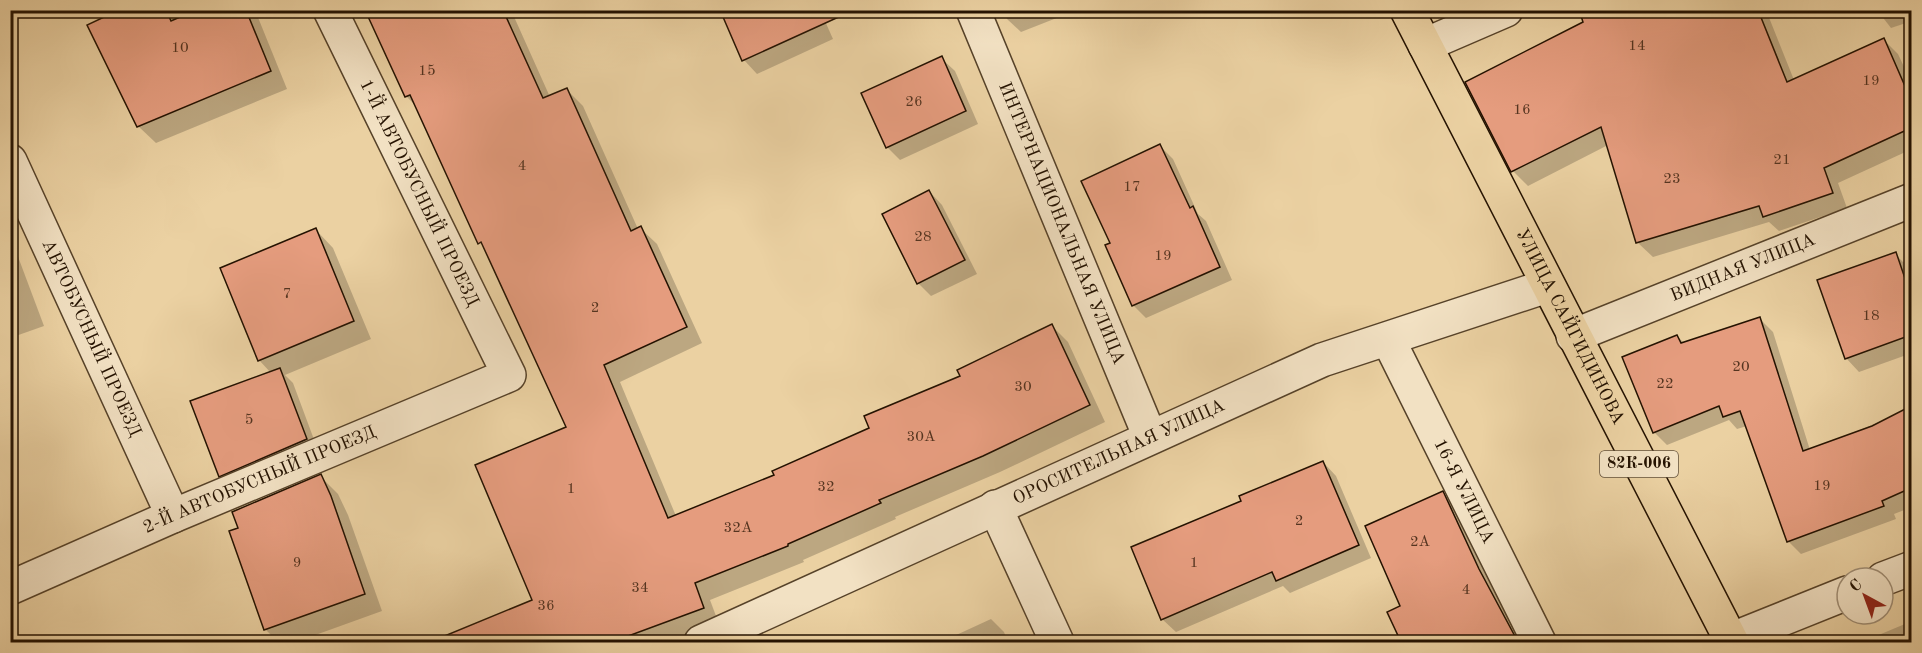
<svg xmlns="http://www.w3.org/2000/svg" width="1922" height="653" viewBox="0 0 1922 653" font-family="'Old Standard TT',serif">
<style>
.shadow{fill:#0003}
.building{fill:#e59c7e;stroke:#241201;stroke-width:1.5}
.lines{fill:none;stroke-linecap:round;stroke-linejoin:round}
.minor-casing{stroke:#564229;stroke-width:36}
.major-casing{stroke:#241201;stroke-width:36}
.minor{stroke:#f2e1c3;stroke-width:33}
.major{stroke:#ebd1a2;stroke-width:33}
.labels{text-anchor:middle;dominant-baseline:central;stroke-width:6;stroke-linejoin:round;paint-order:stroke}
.number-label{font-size:15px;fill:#543420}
.shield{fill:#f2e1c3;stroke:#62503b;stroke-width:1.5}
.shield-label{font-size:16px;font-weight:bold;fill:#241201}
.street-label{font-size:18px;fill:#241201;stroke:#f2e1c3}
</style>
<rect width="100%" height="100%" fill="#ebd1a2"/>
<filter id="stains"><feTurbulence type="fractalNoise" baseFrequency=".00333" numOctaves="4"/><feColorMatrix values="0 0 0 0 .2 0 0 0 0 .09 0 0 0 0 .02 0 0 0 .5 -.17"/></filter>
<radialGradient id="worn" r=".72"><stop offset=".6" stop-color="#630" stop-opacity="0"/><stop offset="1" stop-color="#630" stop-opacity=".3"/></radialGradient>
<g class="shadow">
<polygon points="116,10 255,10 287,89 156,143 138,126"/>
<polygon points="367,10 511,10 550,97 566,89 583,106 638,229 640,228 657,244 702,343 620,382 676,516 776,476 871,429 1052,326 1068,342 1105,422 1000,472 895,517 896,519 803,560 804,562 710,600 719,624 671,642 475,642 469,627 534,601 568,428 418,108 406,96"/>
<polygon points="721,10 820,10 833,39 757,74 744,60"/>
<polygon points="1004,10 1077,10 1021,32 1007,19"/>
<polygon points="1432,10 1461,10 1442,20"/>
<polygon points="1603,10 1766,10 1794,80 1883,39 1898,54 1912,84 1912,149 1838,183 1847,208 1779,231 1769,222 1653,257 1637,242 1608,145 1528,186 1513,171 1585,22"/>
<polygon points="1877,10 1912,10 1912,21 1891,28"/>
<polygon points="941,58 955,71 978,124 900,160 887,147"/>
<polygon points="1160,146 1173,159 1198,214 1206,221 1232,280 1146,318 1133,305"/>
<polygon points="929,191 942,205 977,274 931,296 918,283"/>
<polygon points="316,230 333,248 371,339 285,375 293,383 319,453 233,489 220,476 271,373 259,360"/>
<polygon points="10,248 17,254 44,326 10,338"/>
<polygon points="1895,254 1903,262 1912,259 1912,353 1859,372 1846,358"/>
<polygon points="1760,319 1773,332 1810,450 1912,409 1912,507 1894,514 1896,519 1801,554 1788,541 1747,426 1737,429 1729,420 1667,445 1654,432 1677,336 1684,343"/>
<polygon points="1323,462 1336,476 1371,558 1290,593 1283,586 1176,632 1162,619 1243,501"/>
<polygon points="320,476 338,494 348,515 382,611 296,642 278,642 265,629 240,529"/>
<polygon points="1443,493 1459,509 1525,642 1403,642 1389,613 1402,607"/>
<polygon points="991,619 1004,632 1008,642 941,642"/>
<polygon points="1912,621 1912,642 1862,642"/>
</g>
<g class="building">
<polygon points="119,10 166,10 171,21 196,10 246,10 271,71 137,127 87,25"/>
<polygon points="365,10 503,10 543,98 567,88 631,231 641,226 687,327 604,365 668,518 774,475 772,471 869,428 864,416 960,376 957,370 1052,324 1090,405 983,456 879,500 881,503 788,544 788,546 695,583 704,608 612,642 430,642 532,600 475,465 566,427 481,242 478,244 410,95 405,97"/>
<polygon points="720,10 854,10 742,61"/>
<polygon points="1579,10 1758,10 1787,82 1884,38 1911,100 1911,128 1824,168 1833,193 1763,217 1759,206 1636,243 1601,127 1511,172 1465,82 1583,22"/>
<polygon points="942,56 966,111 886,148 861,93"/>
<polygon points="1160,144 1190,208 1193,206 1220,267 1132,306 1105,245 1110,243 1081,181"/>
<polygon points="929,190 965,260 917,284 882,214"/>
<polygon points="316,228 354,321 258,361 220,268"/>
<polygon points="1896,252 1911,296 1911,335 1845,359 1817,280"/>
<polygon points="1760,317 1803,451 1872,426 1911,406 1911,488 1882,501 1884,506 1787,542 1740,411 1723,417 1719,406 1653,433 1622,357 1677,335 1681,343"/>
<polygon points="280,368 307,439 219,477 190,401"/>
<polygon points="1323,461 1359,545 1276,581 1272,572 1161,620 1131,547 1241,501 1239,496"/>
<polygon points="321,474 331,496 365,594 264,630 229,531 238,528 232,512"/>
<polygon points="1443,491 1479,569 1518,642 1401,642 1387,612 1400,606 1365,526"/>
</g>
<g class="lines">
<defs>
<g id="minor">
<path id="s1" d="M973 10 1150 437"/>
<polyline points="1425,45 1506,10"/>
<path id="s2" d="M10 161 173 516"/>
<path id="s3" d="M1573 336 1912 200"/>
<path id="s4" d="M1388 339 1539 642"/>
<polyline points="995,507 1057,642"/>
<polyline points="1883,579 1912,568"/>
<path id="s5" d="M10 588 173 516 509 375 330 10"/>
<polyline points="1730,640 1847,593"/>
<path id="s6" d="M701 642 1322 360 1547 286"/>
</g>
<g id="major">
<path id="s7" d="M1407 10 1732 642"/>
</g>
</defs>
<use href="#minor" class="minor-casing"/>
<use href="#major" class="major-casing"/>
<use href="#minor" class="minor"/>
<use href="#major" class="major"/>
</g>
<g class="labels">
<g class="number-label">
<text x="1637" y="46">14</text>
<text x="180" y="48">10</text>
<text x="427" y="71">15</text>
<text x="1871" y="81">19</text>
<text x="914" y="102">26</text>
<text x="1522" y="110">16</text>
<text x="1782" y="160">21</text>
<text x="522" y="166">4</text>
<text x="1672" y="179">23</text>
<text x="1132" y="187">17</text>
<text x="923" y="237">28</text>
<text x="1163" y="256">19</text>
<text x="287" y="294">7</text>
<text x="595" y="308">2</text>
<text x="1871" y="316">18</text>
<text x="1741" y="367">20</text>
<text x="1665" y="384">22</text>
<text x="1023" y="387">30</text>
<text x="249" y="420">5</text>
<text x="921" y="437">30А</text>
<text x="1822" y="486">19</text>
<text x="826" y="487">32</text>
<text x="571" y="489">1</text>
<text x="1299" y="521">2</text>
<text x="738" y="528">32А</text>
<text x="1420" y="542">2А</text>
<text x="297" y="563">9</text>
<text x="1194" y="563">1</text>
<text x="640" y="588">34</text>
<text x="1466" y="590">4</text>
<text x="546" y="606">36</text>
</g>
<rect class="shield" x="1600" y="451" width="78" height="26" rx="4.5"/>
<g class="shield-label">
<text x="1639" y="464">82К-006</text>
</g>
<g class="street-label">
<text transform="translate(419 193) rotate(64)">1-Й АВТОБУСНЫЙ ПРОЕЗД</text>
<text stroke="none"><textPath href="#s1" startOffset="231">ИНТЕРНАЦИОНАЛЬНАЯ УЛИЦА</textPath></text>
<text stroke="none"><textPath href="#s3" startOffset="183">ВИДНАЯ УЛИЦА</textPath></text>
<text stroke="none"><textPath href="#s7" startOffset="356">УЛИЦА САЙГИДИНОВА</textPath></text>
<text stroke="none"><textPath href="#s2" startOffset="195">АВТОБУСНЫЙ ПРОЕЗД</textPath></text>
<text stroke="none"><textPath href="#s6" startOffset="459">ОРОСИТЕЛЬНАЯ УЛИЦА</textPath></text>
<text stroke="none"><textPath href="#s5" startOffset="272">2-Й АВТОБУСНЫЙ ПРОЕЗД</textPath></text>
<text stroke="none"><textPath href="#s4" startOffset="170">16-Я УЛИЦА</textPath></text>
</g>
</g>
<rect width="1922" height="653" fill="none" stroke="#ebd1a2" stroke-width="36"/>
<rect x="12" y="12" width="1898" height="629" fill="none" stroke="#241201" stroke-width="3"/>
<rect x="18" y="18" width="1886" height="617" fill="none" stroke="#241201" stroke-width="1.5"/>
<g transform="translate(1865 596) rotate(319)"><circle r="28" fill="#f2e1c3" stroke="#a08e75" stroke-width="1.5"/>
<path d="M0-4.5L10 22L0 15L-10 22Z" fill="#8f2418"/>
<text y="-9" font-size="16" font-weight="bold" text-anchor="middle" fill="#241201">С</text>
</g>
<rect width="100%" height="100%" filter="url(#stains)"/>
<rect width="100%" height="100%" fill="url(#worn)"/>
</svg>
